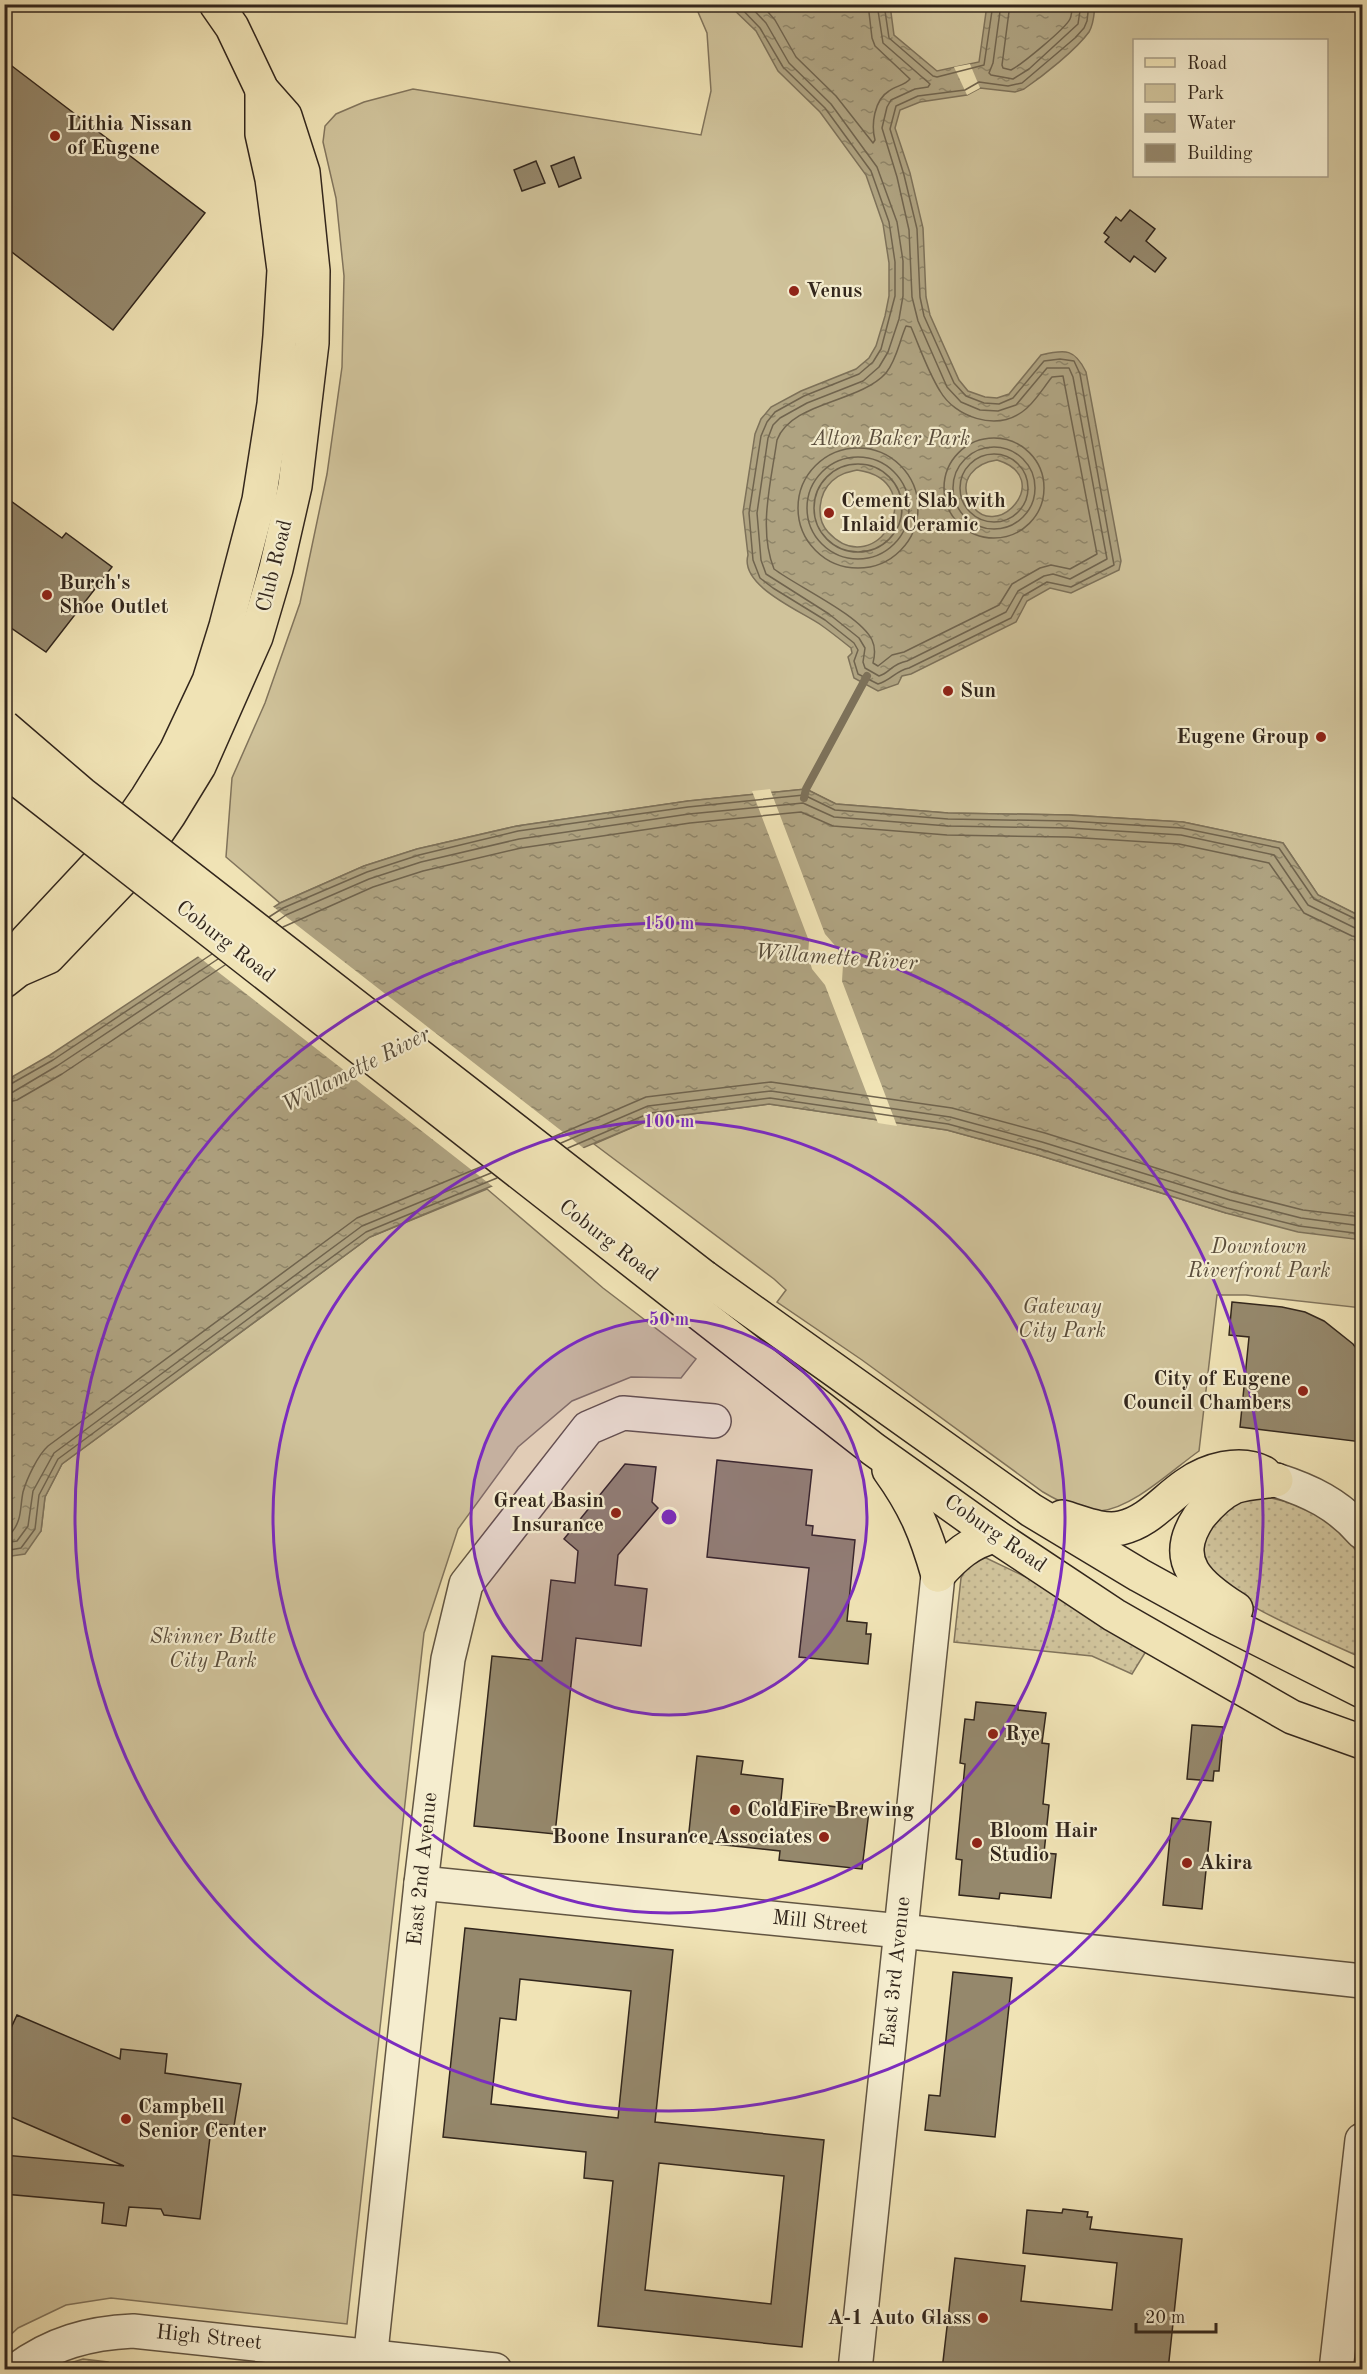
<svg xmlns="http://www.w3.org/2000/svg" width="1367" height="2374" viewBox="0 0 1367 2374" font-family="'Old Standard TT',serif">
<style>
.grass{fill:url(#grass-dots);stroke:#81745c;stroke-width:1.5}
.forest{fill:url(#forest-firs);stroke:#81745c;stroke-width:1.5}
.park{fill:#d0c39b;stroke:#81745c;stroke-width:1.5;fill-rule:evenodd}
.water{fill:url(#water-ripples);stroke:#7d7159;stroke-width:1.5;fill-rule:evenodd}
.pier{fill:#f0e3b5}
.lines{fill:none;stroke-linecap:round;stroke-linejoin:round}
.shore{stroke:#70644e;stroke-width:1.5}
.stream{stroke:#7d7159;stroke-width:8}
.building{fill:#95886c;stroke:#32261c;stroke-width:1.5;fill-rule:evenodd}
.minor-casing{stroke:#625542;stroke-width:36}
.major-casing{stroke:#32261c;stroke-width:36}
.minor{stroke:#f5edcf;stroke-width:33}
.major{stroke:#f0e3b5;stroke-width:33}
.major-bridge-casing{stroke:#32261c;stroke-width:36;stroke-linecap:butt}
.major-bridge{stroke:#f0e3b5;stroke-width:33}
.ring{fill:none;stroke:#7b2cbf;stroke-width:3}
.poi-dot{fill:#8f2418;stroke:#f5edcf;stroke-width:2}
.labels{text-anchor:middle;dominant-baseline:central;stroke-width:4.5;stroke-linejoin:round;paint-order:stroke}
.poi-label{font-size:21px;font-weight:bold;fill:#32261c;stroke:#f5edcf;text-anchor:start}
.park-label{font-size:21px;font-style:italic;fill:#5a4d3c;stroke:#f5edcf}
.street-label{font-size:21px;fill:#32261c;stroke:#f5edcf}
.water-label{font-size:22px;font-style:italic;fill:#584c3a;stroke:#f5edcf}
.centre{fill:#7b2cbf;stroke:#f5edcf;stroke-width:3}
.ring-label{font-size:18px;text-anchor:middle;font-weight:bold;fill:#7b2cbf;stroke:#f5edcf;stroke-width:4.5;stroke-linejoin:round;paint-order:stroke}
</style>
<defs>
<pattern id="grass-dots" width="8" height="8" patternUnits="userSpaceOnUse" patternTransform="scale(1.5)"><rect width="8" height="8" fill="#d0c39b"/><path d="M2 2h.1M6 6h.1" fill="none" stroke="#b3a785" stroke-width="1.8" stroke-linecap="round"/></pattern>
<pattern id="forest-firs" width="22" height="20" patternUnits="userSpaceOnUse" patternTransform="scale(1.5)"><rect width="22" height="20" fill="#d0c39b"/><path d="M5 1l3.5 6h-7zM16 11l3.5 6h-7z" fill="#b3a785"/></pattern>
<pattern id="water-ripples" width="26" height="14" patternUnits="userSpaceOnUse" patternTransform="scale(1.5)"><rect width="26" height="14" fill="#afa381"/><path d="M2 4q2-2 4 0t4 0M15 11q2-2 4 0t4 0" fill="none" stroke="#8f8569"/></pattern>
</defs>
<rect width="100%" height="100%" fill="#f0e3b5"/>
<filter id="stains"><feTurbulence type="fractalNoise" baseFrequency=".00333" numOctaves="4"/><feColorMatrix values="0 0 0 0 .2 0 0 0 0 .09 0 0 0 0 .02 0 0 0 .5 -.17"/></filter>
<radialGradient id="worn" r=".72"><stop offset=".6" stop-color="#630" stop-opacity="0"/><stop offset="1" stop-color="#630" stop-opacity=".3"/></radialGradient>
<g class="grass">
<path d="M1255 1495C1300 1502 1340 1519 1362 1561V1658C1326 1641 1230 1603 1209 1573 1193 1551 1212 1524 1223 1505Z"/>
<polygon points="984,1557 1028,1578 1148,1648 1132,1674 1092,1656 954,1642 961,1578 967,1567"/>
</g>
<polygon class="forest" points="83,2359 108,2362 111,2369 51,2369"/>
<g class="park">
<path d="M695 5H1362V917L1318 895 1283 843 1183 822 1069 815 948 813 836 804 806 789 688 801 517 826 417 849 364 866 280 903 226 857 232 778 265 703 300 603 327 474 342 367 344 276 336 198 323 142 325 126 336 114 364 102 413 89 701 135 711 91 707 33ZM1134 40H1326V176H1134Z"/>
<path d="M769 1104 947 1130 1038 1155 1226 1213 1362 1239V1308L1246 1295H1217L1199 1451C1172 1470 1133 1508 1100 1511 1081 1513 1058 1501 1043 1492L862 1360 777 1302 786 1290 774 1279 594 1144 652 1119Z"/>
<polygon points="487,1189 603,1288 696,1359 681,1378 631,1377 572,1401 518,1447 458,1529 424,1633 347,2324 111,2298 66,2305 18,2328 5,2340 5,1557 41,1531 45,1497 62,1464 370,1237"/>
</g>
<g class="water">
<path d="M729 5H890L894 35 937 71 979 62 987 5H1095C1094 14 1094 24 1089 32 1076 50 1043 76 1024 89L1015 92 980 88 967 95 920 102 900 110 895 128 910 173 923 228 926 297 930 315 959 380 968 391 985 397 997 398 1009 394 1041 355C1066 349 1075 349 1086 372L1121 561 1119 570 1071 593 1050 588 1027 601 1016 622 911 674 902 676 898 684 878 691 854 678 848 657 852 653 851 648C841 640 831 632 821 625 801 611 739 586 748 555L743 512 755 434 761 419 771 407 801 391 856 369 869 358 876 346 885 316 889 296V263L883 224 866 175 820 112 778 71 756 31ZM997 460C1057 478 994 546 970 502 958 480 975 463 997 460ZM857 470C934 481 877 585 828 532 815 518 819 493 832 481 839 474 848 472 857 470Z"/>
<polygon points="806,789 836,804 948,813 1069,815 1183,822 1283,843 1318,895 1362,917 1362,1240 1298,1232 1226,1213 1038,1155 947,1130 769,1104 652,1119 370,1237 62,1464 45,1497 41,1531 25,1554 5,1557 5,1081 50,1055 280,903 364,866 417,849 517,826 688,801"/>
</g>
<g class="pier">
<polygon points="970,64 980,88 967,95 954,67"/>
<polygon points="770,789 825,934 838,949 843,965 842,981 897,1126 878,1123 825,985 812,969 808,955 809,941 752,791"/>
<polygon points="271,905 586,1150 496,1189 195,954"/>
</g>
<g class="lines">
<g class="shore">
<path d="M737 4 760 28 783 67 825 108 871 171 889 222 895 262V296L881 349 873 362 859 374 804 396 775 412 767 422 761 436 749 513 753 560 760 578 773 588 825 620 854 643 858 650 854 661 858 674 878 684C892 680 895 671 909 668L1011 618 1023 596 1047 582 1071 587 1114 565 1080 374 1074 361 1060 359 1044 361 1013 398 999 404 984 403 966 396 954 383 924 316 920 297 917 229 904 175 890 129 896 106 918 96 965 90 979 82 1008 86 1022 83 1075 38 1084 28 1087 21 1089 4"/>
<path d="M748 4 766 23 789 63 831 104 877 167 897 222 903 261V296L899 319 888 352 879 367 863 381 807 403 780 418 773 425 768 438 757 513 761 560 766 574 829 614 859 638 865 648 863 662 865 668 879 676C890 673 891 664 907 661L1006 612 1018 591 1044 576 1053 574 1070 579 1107 559 1073 377 1069 368H1047L1016 405 998 411 980 410 961 402 947 387 918 321 912 297 909 230 897 177 882 128 887 107 891 100 915 89 928 87 930 84 883 43 877 4"/>
<path d="M761 4 775 20 796 57 836 96 873 143 875 140C871 125 874 100 889 91 896 86 905 85 910 79L875 46 872 38 868 4"/>
<polyline points="884,4 889,38 933,76 937,77 984,65 993,4"/>
<polyline points="1001,4 993,63 989,73 991,75 1013,79 1029,69 1078,24 1081,4"/>
<path d="M1010 4 1002 65 1003 68 1011 70C1021 65 1065 29 1070 19 1072 15 1072 9 1072 4"/>
<path d="M906 326 911 327C920 348 928 372 940 391 955 417 995 431 1022 412 1034 404 1043 388 1052 377L1063 376 1097 554 1070 569 1051 565 1040 568 1012 584 999 605 904 652 892 655 878 666 873 663C875 655 876 648 872 640 860 615 798 587 774 569 758 529 771 482 777 440 791 402 859 403 886 373 897 359 899 342 906 326Z"/>
<circle cx="994" cy="488" r="50"/>
<circle cx="994" cy="488" r="41"/>
<circle cx="858" cy="508" r="60"/>
<circle cx="994" cy="488" r="34"/>
<circle cx="858" cy="508" r="51"/>
<circle cx="858" cy="508" r="44"/>
<polyline points="269,917 283,908 367,872 419,855 518,831 688,807 804,795 835,810 948,819 1069,821 1182,828 1279,848 1314,899 1362,922"/>
<polyline points="276,922 286,915 369,879 421,862 519,839 689,814 803,803 834,817 948,826 1069,828 1181,835 1274,855 1308,905 1355,928 1362,929"/>
<polyline points="283,927 373,887 423,871 521,848 690,823 801,812 833,826 947,835 1068,837 1179,844 1269,863 1304,913 1352,936 1362,938"/>
<polyline points="4,1086 9,1085 53,1060 212,954"/>
<polyline points="4,1094 13,1092 57,1066 218,959"/>
<polyline points="4,1103 17,1100 62,1074 225,965"/>
<polyline points="553,1137 646,1097 771,1082 952,1108 1045,1133 1232,1192 1303,1210 1362,1217"/>
<polyline points="561,1143 648,1106 771,1091 950,1117 1042,1142 1230,1200 1301,1218 1362,1226"/>
<polyline points="568,1148 650,1113 770,1098 948,1124 1040,1149 1227,1208 1299,1226 1362,1234"/>
<path d="M4 1534 12 1532C22 1520 20 1507 23 1492 27 1478 38 1455 48 1446L357 1218 483 1166"/>
<polyline points="4,1543 17,1541 28,1526 33,1491 54,1453 362,1226 491,1173"/>
<polyline points="4,1551 21,1548 35,1529 39,1495 58,1459 366,1232 497,1178"/>
</g>
<polyline class="stream" points="804,798 806,789 867,676"/>
</g>
<g class="building">
<polygon points="4,60 205,213 113,330 4,246"/>
<polygon points="574,157 581,178 559,187 551,166"/>
<polygon points="536,161 545,183 522,191 514,170"/>
<polygon points="1130,210 1155,229 1146,241 1166,258 1155,272 1134,256 1130,262 1105,242 1109,237 1104,233 1116,217 1121,221"/>
<polygon points="4,496 62,538 66,533 112,567 46,652 4,623"/>
<polygon points="1232,1302 1282,1307 1305,1312 1324,1321 1353,1344 1362,1356 1362,1442 1240,1427 1249,1337 1229,1335"/>
<polygon points="717,1460 812,1470 806,1525 813,1526 812,1535 855,1540 847,1621 867,1623 866,1634 871,1634 868,1664 799,1657 809,1568 707,1557"/>
<polygon points="625,1464 656,1467 652,1502 658,1508 618,1555 615,1585 647,1589 641,1646 576,1638 555,1834 474,1826 492,1656 542,1661 551,1580 575,1583 578,1551 564,1539"/>
<polygon points="976,1702 1018,1706 1018,1710 1046,1713 1042,1743 1049,1744 1043,1804 1049,1805 1044,1853 1056,1854 1051,1898 1000,1893 999,1899 959,1895 962,1860 956,1859 965,1764 960,1763 965,1719 974,1720"/>
<polygon points="1192,1725 1223,1727 1219,1771 1214,1771 1213,1781 1187,1779"/>
<polygon points="697,1756 743,1761 741,1774 783,1779 781,1800 869,1811 862,1869 779,1860 780,1851 688,1841"/>
<polygon points="1172,1818 1211,1822 1202,1909 1163,1905"/>
<path d="M465 1928 673 1950 655 2122 824 2140 802 2347 598 2326 613 2181 584 2178 586 2152 443 2137ZM520 1979 631 1991 618 2118 491 2104 500 2018 516 2020ZM659 2163 784 2176 771 2304 645 2290Z"/>
<polygon points="953,1972 1012,1978 995,2137 925,2130 929,2095 940,2096"/>
<polygon points="17,2015 120,2059 121,2049 167,2054 165,2073 241,2084 234,2126 218,2124 217,2128 211,2129 200,2219 164,2215 161,2209 129,2207 126,2226 102,2223 104,2203 4,2194 4,2155 124,2166 4,2114 4,2043"/>
<polygon points="1063,2209 1088,2212 1087,2217 1092,2217 1090,2229 1182,2239 1168,2370 1106,2370 1085,2367 1085,2370 942,2370 955,2258 1025,2266 1021,2301 1112,2310 1117,2263 1023,2253 1027,2210 1062,2213"/>
</g>
<g class="lines">
<defs>
<g id="minor">
<path d="M1276 1480C1310 1491 1338 1504 1362 1532"/>
<polyline points="421,1883 901,1931 1362,1981"/>
<path d="M16 2370C52 2343 89 2333 133 2331L495 2370"/>
<polyline points="369,2370 421,1883 448,1659 466,1584 588,1428 623,1413 714,1421"/>
<polyline points="855,2370 938,1575"/>
<polyline points="1336,2370 1362,2140"/>
</g>
<g id="major">
<polyline points="18,970 26,941 111,850 147,798 176,751 209,681 226,626 259,500 274,404 280,336 284,270 272,179 262,134 262,90"/>
<polyline points="4,981 18,970 48,957 132,869 169,815 199,766 256,637 276,569 295,486 312,343 313,271 303,172 285,116 262,90 232,27 216,4"/>
<polyline points="704,1277 1031,1510 1139,1575 1219,1619 1362,1691"/>
<polyline points="685,1302 873,1449 995,1536 1114,1615 1292,1717 1362,1742"/>
<path d="M889 1470C915 1506 926 1533 938 1575"/>
<path d="M1062 1517C1081 1522 1101 1532 1121 1528 1148 1522 1164 1500 1186 1485 1207 1470 1240 1460 1264 1473"/>
<path d="M938 1575C955 1556 970 1542 995 1536"/>
<path d="M1236 1609C1200 1586 1169 1562 1199 1517 1208 1506 1221 1493 1234 1487 1246 1482 1263 1482 1276 1480"/>
</g>
</defs>
<use href="#minor" class="minor-casing"/>
<use href="#major" class="major-casing"/>
<use href="#minor" class="minor"/>
<use href="#major" class="major"/>
<defs>
<g id="major-bridge">
<polyline points="4,727 82,794 704,1277"/>
<polyline points="4,769 685,1302"/>
</g>
</defs>
<use href="#major-bridge" class="major-bridge-casing"/>
<use href="#major-bridge" class="major-bridge"/>
</g>
<circle cx="669" cy="1517" r="198" fill="#7b2cbf" fill-opacity=".12"/>
<g class="ring">
<circle cx="669" cy="1517" r="198"/>
<circle cx="669" cy="1517" r="396"/>
<circle cx="669" cy="1517" r="594"/>
</g>
<g class="poi-dot">
<circle cx="55" cy="136" r="6"/>
<circle cx="794" cy="291" r="6"/>
<circle cx="829" cy="513" r="6"/>
<circle cx="47" cy="595" r="6"/>
<circle cx="948" cy="691" r="6"/>
<circle cx="1321" cy="737" r="6"/>
<circle cx="1303" cy="1391" r="6"/>
<circle cx="616" cy="1513" r="6"/>
<circle cx="993" cy="1734" r="6"/>
<circle cx="735" cy="1810" r="6"/>
<circle cx="824" cy="1837" r="6"/>
<circle cx="977" cy="1843" r="6"/>
<circle cx="1187" cy="1863" r="6"/>
<circle cx="126" cy="2119" r="6"/>
<circle cx="983" cy="2318" r="6"/>
</g>
<g class="labels">
<g class="poi-label">
<text x="67" y="124">Lithia Nissan<tspan x="67" dy="24">of Eugene</tspan></text>
<text x="806" y="291">Venus</text>
<text x="841" y="501">Cement Slab with<tspan x="841" dy="24">Inlaid Ceramic</tspan></text>
<text x="59" y="583">Burch's<tspan x="59" dy="24">Shoe Outlet</tspan></text>
<text x="960" y="691">Sun</text>
<text x="1309" y="737" text-anchor="end">Eugene Group</text>
<text x="1291" y="1379" text-anchor="end">City of Eugene<tspan x="1291" dy="24">Council Chambers</tspan></text>
<text x="604" y="1501" text-anchor="end">Great Basin<tspan x="604" dy="24">Insurance</tspan></text>
<text x="1005" y="1734">Rye</text>
<text x="747" y="1810">ColdFire Brewing</text>
<text x="989" y="1831">Bloom Hair<tspan x="989" dy="24">Studio</tspan></text>
<text x="812" y="1837" text-anchor="end">Boone Insurance Associates</text>
<text x="1199" y="1863">Akira</text>
<text x="138" y="2107">Campbell<tspan x="138" dy="24">Senior Center</tspan></text>
<text x="971" y="2318" text-anchor="end">A-1 Auto Glass</text>
</g>
<g class="park-label">
<text x="891" y="439">Alton Baker Park</text>
<text x="1259" y="1247">Downtown<tspan x="1259" dy="24">Riverfront Park</tspan></text>
<text x="1062" y="1307">Gateway<tspan x="1062" dy="24">City Park</tspan></text>
<text x="213" y="1637">Skinner Butte<tspan x="213" dy="24">City Park</tspan></text>
</g>
<g class="street-label">
<text transform="translate(275 566) rotate(-76)">Club Road</text>
<text transform="translate(225 942) rotate(38)">Coburg Road</text>
<text transform="translate(608 1241) rotate(38)">Coburg Road</text>
<text transform="translate(995 1534) rotate(35)">Coburg Road</text>
<text transform="translate(423 1869) rotate(-84)">East 2nd Avenue</text>
<text transform="translate(820 1923) rotate(6)">Mill Street</text>
<text transform="translate(896 1972) rotate(-84)">East 3rd Avenue</text>
<text transform="translate(209 2338) rotate(6)">High Street</text>
</g>
<g class="water-label">
<text transform="translate(836 958) rotate(4)">Willamette River</text>
<text transform="translate(356 1070) rotate(-27)">Willamette River</text>
</g>
</g>
<circle cx="669" cy="1517" r="9" class="centre"/>
<g class="ring-label">
<text x="669" y="929">150 m</text>
<text x="669" y="1127">100 m</text>
<text x="669" y="1325">50 m</text>
</g>
<rect width="1367" height="2374" fill="none" stroke="#f0e3b5" stroke-width="24"/>
<rect x="6" y="6" width="1355" height="2362" fill="none" stroke="#32261c" stroke-width="3"/>
<rect x="12" y="12" width="1343" height="2350" fill="none" stroke="#32261c" stroke-width="1.5"/>
<rect x="1133" y="39" width="195" height="138" fill="#f5edcf" stroke="#a79d87" stroke-width="1.5"/>
<rect x="1145" y="58" width="30" height="9" fill="#f0e3b5" stroke="#a79d87" stroke-width="1.5"/>
<text x="1187" y="69" font-size="18" fill="#32261c">Road</text>
<rect x="1145" y="84" width="30" height="18" fill="#d0c39b" stroke="#a79d87" stroke-width="1.5"/>
<text x="1187" y="99" font-size="18" fill="#32261c">Park</text>
<rect x="1145" y="114" width="30" height="18" fill="url(#water-ripples)" stroke="#a79d87" stroke-width="1.5"/>
<text x="1187" y="129" font-size="18" fill="#32261c">Water</text>
<rect x="1145" y="144" width="30" height="18" fill="#95886c" stroke="#a79d87" stroke-width="1.5"/>
<text x="1187" y="159" font-size="18" fill="#32261c">Building</text>
<path d="M1136 2323v9h80v-9" fill="none" stroke="#32261c" stroke-width="3"/>
<text x="1145" y="2323" font-size="18" fill="#32261c" stroke="#f5edcf" stroke-width="4.5" paint-order="stroke">20 m</text>
<rect width="100%" height="100%" filter="url(#stains)"/>
<rect width="100%" height="100%" fill="url(#worn)"/>
</svg>
